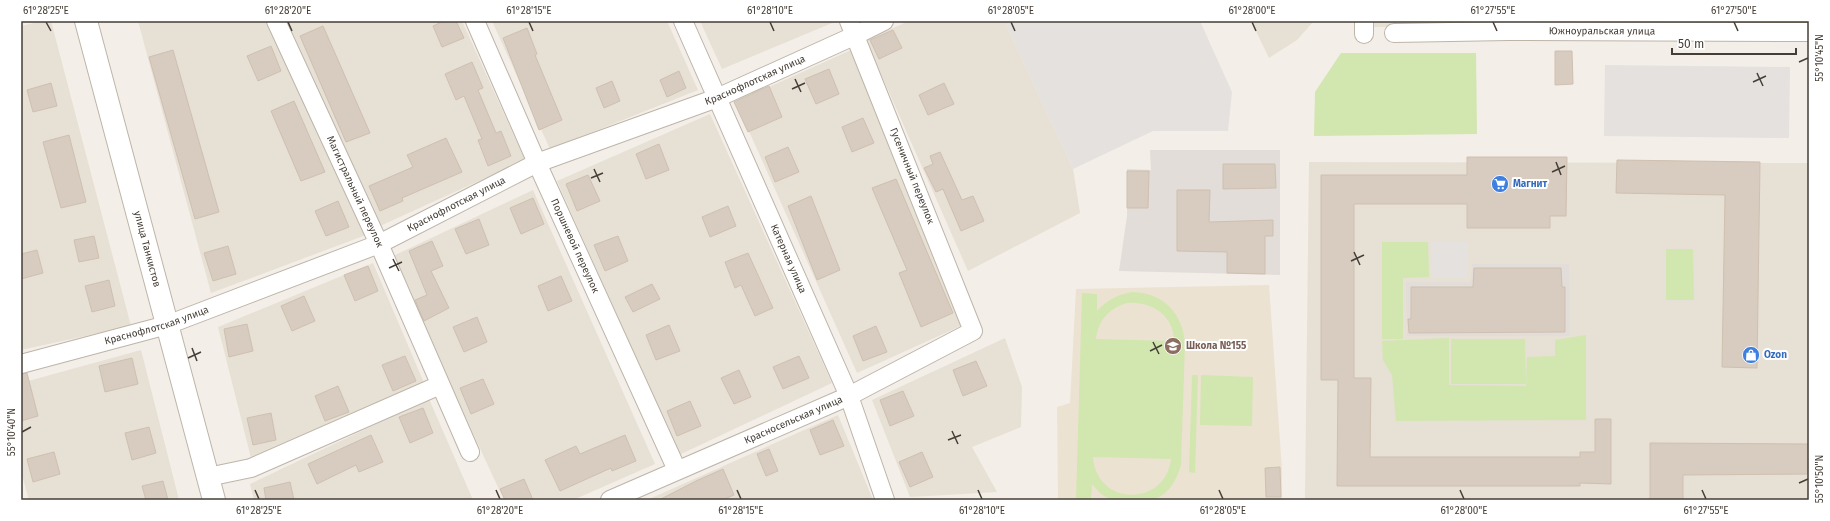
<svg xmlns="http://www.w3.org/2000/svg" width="1830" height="521" viewBox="0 0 1830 521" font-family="'Fira Sans',sans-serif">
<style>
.residential{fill:#e7e0d5}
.industrial{fill:#e2ddd8}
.education{fill:#ece2d1}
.green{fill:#d2e6b0;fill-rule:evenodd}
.parking{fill:#e4e1de}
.building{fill:#d7ccbf;stroke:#cfc0b0}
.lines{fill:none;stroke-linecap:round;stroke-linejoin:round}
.minor-casing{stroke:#beb5a9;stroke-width:20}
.tertiary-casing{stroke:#beb5a9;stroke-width:24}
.minor{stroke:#fff;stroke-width:18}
.tertiary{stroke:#fff;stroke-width:22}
.ticks{fill:none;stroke:#453e36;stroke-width:1.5}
.labels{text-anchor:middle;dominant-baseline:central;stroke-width:4;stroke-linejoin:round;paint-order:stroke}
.street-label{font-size:10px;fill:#453e36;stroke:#fff}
.shop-label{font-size:10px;font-weight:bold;fill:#366cbe;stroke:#fff;text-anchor:start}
.education-label{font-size:10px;font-weight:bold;fill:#785e54;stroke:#fff;text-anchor:start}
.neatline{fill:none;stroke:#453e36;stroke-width:1.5}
.ticks-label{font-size:10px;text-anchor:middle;fill:#453e36}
</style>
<rect width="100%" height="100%" fill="#f3eee7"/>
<g class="residential">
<polygon points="42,21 51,21 131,326 21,350 21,26"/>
<polygon points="138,21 267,21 366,235 211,293"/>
<polygon points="287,21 462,21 525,160 380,226"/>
<polygon points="492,21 667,21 698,90 550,149"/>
<polygon points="700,21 837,21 722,69"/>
<polygon points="909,21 1004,21 1073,169 1080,213 968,271 866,40"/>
<polygon points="1251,21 1314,21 1297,40 1269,58"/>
<polygon points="1368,21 1809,21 1809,24 1368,27"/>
<polygon points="851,50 963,325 857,373 736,102"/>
<polygon points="710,114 832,383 679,455 557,181"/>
<polygon points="1309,162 1809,163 1809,500 1305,500"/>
<polygon points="533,190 655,464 573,500 504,500 391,257"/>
<polygon points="373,263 424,383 251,458 218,327"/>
<polygon points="1005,338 1022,387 1021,427 972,447 997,492 910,497 872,400"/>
<polygon points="141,350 179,500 29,500 21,471 21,383"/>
<polygon points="429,399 473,500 254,500 250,484"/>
<polygon points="838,415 873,500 647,500"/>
</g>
<g class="industrial">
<polygon points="1150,150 1280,150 1280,275 1119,271 1127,216 1127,169 1151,170"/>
<polygon points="1472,264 1569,264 1570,336 1407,336 1406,282 1471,282"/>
</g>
<polygon class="education" points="1269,285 1282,470 1282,500 1058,500 1057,407 1070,403 1076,289"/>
<g class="green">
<polygon points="1341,53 1476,53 1477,134 1314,136 1315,92"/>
<polygon points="1382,242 1428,242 1429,277 1403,278 1403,339 1382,339"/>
<polygon points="1666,249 1693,249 1694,300 1666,300"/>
<path d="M1133 292C1163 293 1183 313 1185 344L1181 465C1177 479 1169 494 1155 499 1148 502 1137 500 1130 500 1110 500 1105 500 1092 484L1091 500H1076L1082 293 1097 294V311C1107 300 1118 294 1133 292ZM1127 303C1151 301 1174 315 1174 341L1096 339C1098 320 1110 308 1127 303ZM1093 457 1171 459C1165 508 1096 506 1093 457Z"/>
<polygon points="1586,335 1586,420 1396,421 1392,375 1383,360 1382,341 1449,338 1449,385 1526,386 1527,357 1555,356 1555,340"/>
<polygon points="1451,339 1525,339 1526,384 1451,384"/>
<polygon points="1192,375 1198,375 1195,473 1189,472"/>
<polygon points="1201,375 1253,377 1252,426 1200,425"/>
</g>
<g class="parking">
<polygon points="1004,21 1200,21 1232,92 1228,131 1153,131 1073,169"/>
<polygon points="1605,65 1790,67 1789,138 1604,136"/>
<rect x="1431" y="242" width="37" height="36"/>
</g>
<g class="building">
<polygon points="444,21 456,21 464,38 442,47 433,26"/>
<polygon points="323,26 370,133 346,142 300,36"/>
<polygon points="527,28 537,54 535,55 562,120 539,130 503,38"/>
<polygon points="893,30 902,48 879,59 870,40"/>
<polygon points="271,46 281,71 258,81 247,56"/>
<polygon points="173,50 219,212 195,219 149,57"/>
<polygon points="1555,51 1572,51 1573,84 1555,85"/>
<polygon points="472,62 483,88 478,90 496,133 501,131 511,156 488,166 478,140 482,139 464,96 456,100 445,74"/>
<polygon points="829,69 839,94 816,104 805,79"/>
<polygon points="679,71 686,88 667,97 660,80"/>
<polygon points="612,81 620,101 604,108 596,88"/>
<polygon points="51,83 57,106 33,112 27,90"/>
<polygon points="944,83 954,104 928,115 919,95"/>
<polygon points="769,86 782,117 748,132 734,102"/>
<polygon points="294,101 325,172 301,181 271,111"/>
<polygon points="863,118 874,143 852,152 842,127"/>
<polygon points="69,135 86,202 61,208 43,142"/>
<polygon points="446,138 462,172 402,198 403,201 380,211 369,186 413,167 407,155"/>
<polygon points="659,144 669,170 646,179 636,154"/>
<polygon points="788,147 799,172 775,182 765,157"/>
<polygon points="940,152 962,200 973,196 984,221 961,231 943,189 936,192 924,168 933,164 930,156"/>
<polygon points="1467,157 1567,157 1566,216 1550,216 1550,228 1467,228 1467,204 1354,204 1354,378 1371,378 1370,457 1580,457 1580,452 1595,452 1595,419 1611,419 1611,484 1580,483 1580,486 1337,486 1338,380 1321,380 1321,175 1467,175"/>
<polygon points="1617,160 1760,162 1757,368 1722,367 1725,195 1616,193"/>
<polygon points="1223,164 1275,164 1276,188 1223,189"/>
<polygon points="1127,171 1149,171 1148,208 1127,208"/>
<polygon points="588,175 600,201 577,211 566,184"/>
<polygon points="896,179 953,313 921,327 899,273 907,270 872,188"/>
<polygon points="1177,190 1210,190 1209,222 1273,220 1273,236 1265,236 1265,274 1227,273 1227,252 1177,251"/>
<polygon points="811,196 840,270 817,280 788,206"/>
<polygon points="533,198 544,224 521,234 510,208"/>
<polygon points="338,201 349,227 326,236 315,211"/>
<polygon points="728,206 736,226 710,237 702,217"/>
<polygon points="479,219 489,245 466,254 455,229"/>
<polygon points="94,236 99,258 79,262 74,240"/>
<polygon points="618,236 628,261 605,271 594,245"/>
<polygon points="432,241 443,266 431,271 449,308 424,321 415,300 427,295 409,251"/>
<polygon points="228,246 236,274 213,281 204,253"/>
<polygon points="37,250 43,273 21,279 21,254"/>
<polygon points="748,253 773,308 755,316 741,285 735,288 725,262"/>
<polygon points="368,266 378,291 355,301 344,275"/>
<polygon points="1474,268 1561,268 1562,287 1565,287 1565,332 1409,333 1408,319 1411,319 1411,287 1473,287"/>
<polygon points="561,276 572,301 548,311 538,286"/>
<polygon points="109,280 115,306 92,312 85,286"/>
<polygon points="652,284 660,299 633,312 625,297"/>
<polygon points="304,296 315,321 292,331 281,306"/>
<polygon points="477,317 487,342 464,352 453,327"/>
<polygon points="247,324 253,351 229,357 224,329"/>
<polygon points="669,325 680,351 656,360 646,335"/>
<polygon points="876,326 887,352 863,361 853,336"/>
<polygon points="405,356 416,381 393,391 382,365"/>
<polygon points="799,356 809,378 783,389 773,367"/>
<polygon points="132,358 138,384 105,392 99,366"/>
<polygon points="976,361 987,386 963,396 953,370"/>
<polygon points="739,370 751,397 734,404 721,378"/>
<polygon points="27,373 38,416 21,421 21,374"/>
<polygon points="483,379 494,404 471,414 460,388"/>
<polygon points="338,386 349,412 325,421 315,396"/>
<polygon points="903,391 914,416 890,426 880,400"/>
<polygon points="690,401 701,426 677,436 667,411"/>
<polygon points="423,408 433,433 410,443 399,417"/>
<polygon points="271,413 276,440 253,445 247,418"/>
<polygon points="833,420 844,446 820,455 810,430"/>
<polygon points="149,427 156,453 132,460 125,433"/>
<polygon points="371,435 383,462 359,472 356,465 317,484 308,464"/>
<polygon points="625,435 636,461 612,471 611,468 560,491 545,460 576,446 580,454"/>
<polygon points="1650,443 1809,444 1809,474 1683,475 1683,500 1650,500"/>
<polygon points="769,449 778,471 766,476 757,454"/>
<polygon points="54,452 60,474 33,482 27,459"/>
<polygon points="922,452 933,477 910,487 899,462"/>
<polygon points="1280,467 1281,497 1266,497 1265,468"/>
<polygon points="723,469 734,495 722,500 659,500 696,481"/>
<polygon points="524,479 533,500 505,500 500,489"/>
<polygon points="163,481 168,500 146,500 142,486"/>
<polygon points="290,482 294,500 266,500 264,488"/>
</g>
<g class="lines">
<defs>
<g id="minor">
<path id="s1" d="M276 21 379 244 470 452"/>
<path id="s2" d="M475 21 537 163 677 470"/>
<path id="s3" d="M683 21 849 396 885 500"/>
<polyline points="1364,21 1364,34"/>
<path id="s4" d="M1394 33 1508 31 1809 32"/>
<path id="s5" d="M21 364 167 325 379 244 537 163 717 98 856 35 884 21"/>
<polyline points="208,477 251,468 440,385"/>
<path id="s6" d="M610 500 849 396 973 331 849 21"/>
</g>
<g id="tertiary">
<path id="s7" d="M86 21 214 500"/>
</g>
</defs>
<use href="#minor" class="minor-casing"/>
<use href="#tertiary" class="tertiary-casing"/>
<use href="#minor" class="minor"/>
<use href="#tertiary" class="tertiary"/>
</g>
<path class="ticks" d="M46 22 51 31M288 22 292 31M529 22 533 31M770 22 774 31M1011 22 1015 31M1252 22 1256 31M1493 22 1497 31M1734 22 1738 31M1799 62 1808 58M1757 73 1763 86M795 79 801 92M1753 82 1766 76M792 89 805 83M1556 162 1561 175M594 169 600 182M1552 172 1565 166M591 178 603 173M1354 252 1360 265M393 259 399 271M1351 261 1364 255M389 268 402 262M1153 342 1159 354M192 348 197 361M1150 351 1162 345M188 358 201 352M952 431 958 444M22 432 31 427M948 440 961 435M1799 483 1808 479M255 490 259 499M496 490 500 499M737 490 741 499M978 490 982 499M1219 490 1223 499M1460 490 1464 499M1702 490 1706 499"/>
<defs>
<symbol id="supermarket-disc" viewBox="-11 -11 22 22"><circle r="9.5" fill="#3f7fe0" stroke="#fff"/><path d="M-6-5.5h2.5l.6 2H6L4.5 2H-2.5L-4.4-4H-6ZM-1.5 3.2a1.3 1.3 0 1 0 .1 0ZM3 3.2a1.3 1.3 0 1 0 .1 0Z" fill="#fff"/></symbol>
<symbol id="school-disc" viewBox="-11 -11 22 22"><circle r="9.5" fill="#8d6e63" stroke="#fff"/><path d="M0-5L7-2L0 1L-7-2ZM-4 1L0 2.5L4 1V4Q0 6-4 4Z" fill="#fff"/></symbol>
<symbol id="shop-disc" viewBox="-11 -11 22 22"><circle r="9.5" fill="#3f7fe0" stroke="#fff"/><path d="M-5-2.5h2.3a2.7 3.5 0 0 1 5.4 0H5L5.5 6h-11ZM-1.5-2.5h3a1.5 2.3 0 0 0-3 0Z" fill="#fff"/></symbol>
</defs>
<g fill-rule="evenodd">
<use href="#supermarket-disc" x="1490" y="174" width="20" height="20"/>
<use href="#school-disc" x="1163" y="336" width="20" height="20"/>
<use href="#shop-disc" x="1741" y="345" width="20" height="20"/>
</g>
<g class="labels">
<g class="street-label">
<text stroke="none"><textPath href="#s4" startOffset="208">Южноуральская улица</textPath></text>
<text stroke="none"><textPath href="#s5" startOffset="789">Краснофлотская улица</textPath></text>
<text transform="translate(912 176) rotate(68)">Гусеничный переулок</text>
<text stroke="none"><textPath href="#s1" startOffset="188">Магистральный переулок</textPath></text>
<text stroke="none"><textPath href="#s5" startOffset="465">Краснофлотская улица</textPath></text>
<text stroke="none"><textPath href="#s2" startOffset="246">Поршневой переулок</textPath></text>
<text stroke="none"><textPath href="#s7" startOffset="236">улица Танкистов</textPath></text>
<text stroke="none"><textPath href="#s3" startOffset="260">Катерная улица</textPath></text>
<text stroke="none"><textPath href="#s5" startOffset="141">Краснофлотская улица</textPath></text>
<text stroke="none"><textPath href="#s6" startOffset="200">Красносельская улица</textPath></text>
</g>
<g class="shop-label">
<text x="1513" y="184">Магнит</text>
<text x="1764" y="355">Ozon</text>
</g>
<g class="education-label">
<text x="1186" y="346">Школа №155</text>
</g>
</g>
<rect width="1830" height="521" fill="none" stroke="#ffffff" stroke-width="44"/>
<path d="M1672 48v6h124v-6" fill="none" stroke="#453e36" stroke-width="2"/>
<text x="1678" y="48" font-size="12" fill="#453e36" stroke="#ffffff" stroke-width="3" paint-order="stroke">50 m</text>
<rect x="22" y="22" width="1786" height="477" class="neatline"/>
<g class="ticks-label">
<text x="46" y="14">61°28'25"E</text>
<text x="288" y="14">61°28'20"E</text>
<text x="529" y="14">61°28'15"E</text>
<text x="770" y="14">61°28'10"E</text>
<text x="1011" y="14">61°28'05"E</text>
<text x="1252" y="14">61°28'00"E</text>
<text x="1493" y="14">61°27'55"E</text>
<text x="1734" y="14">61°27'50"E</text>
<text transform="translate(1819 58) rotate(-90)" y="4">55°10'45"N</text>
<text transform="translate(11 432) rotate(-90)" y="4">55°10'40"N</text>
<text transform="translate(1819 479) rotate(-90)" y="4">55°10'50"N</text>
<text x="259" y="514">61°28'25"E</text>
<text x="500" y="514">61°28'20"E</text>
<text x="741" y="514">61°28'15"E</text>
<text x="982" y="514">61°28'10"E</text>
<text x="1223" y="514">61°28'05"E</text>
<text x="1464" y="514">61°28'00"E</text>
<text x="1706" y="514">61°27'55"E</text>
</g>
</svg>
